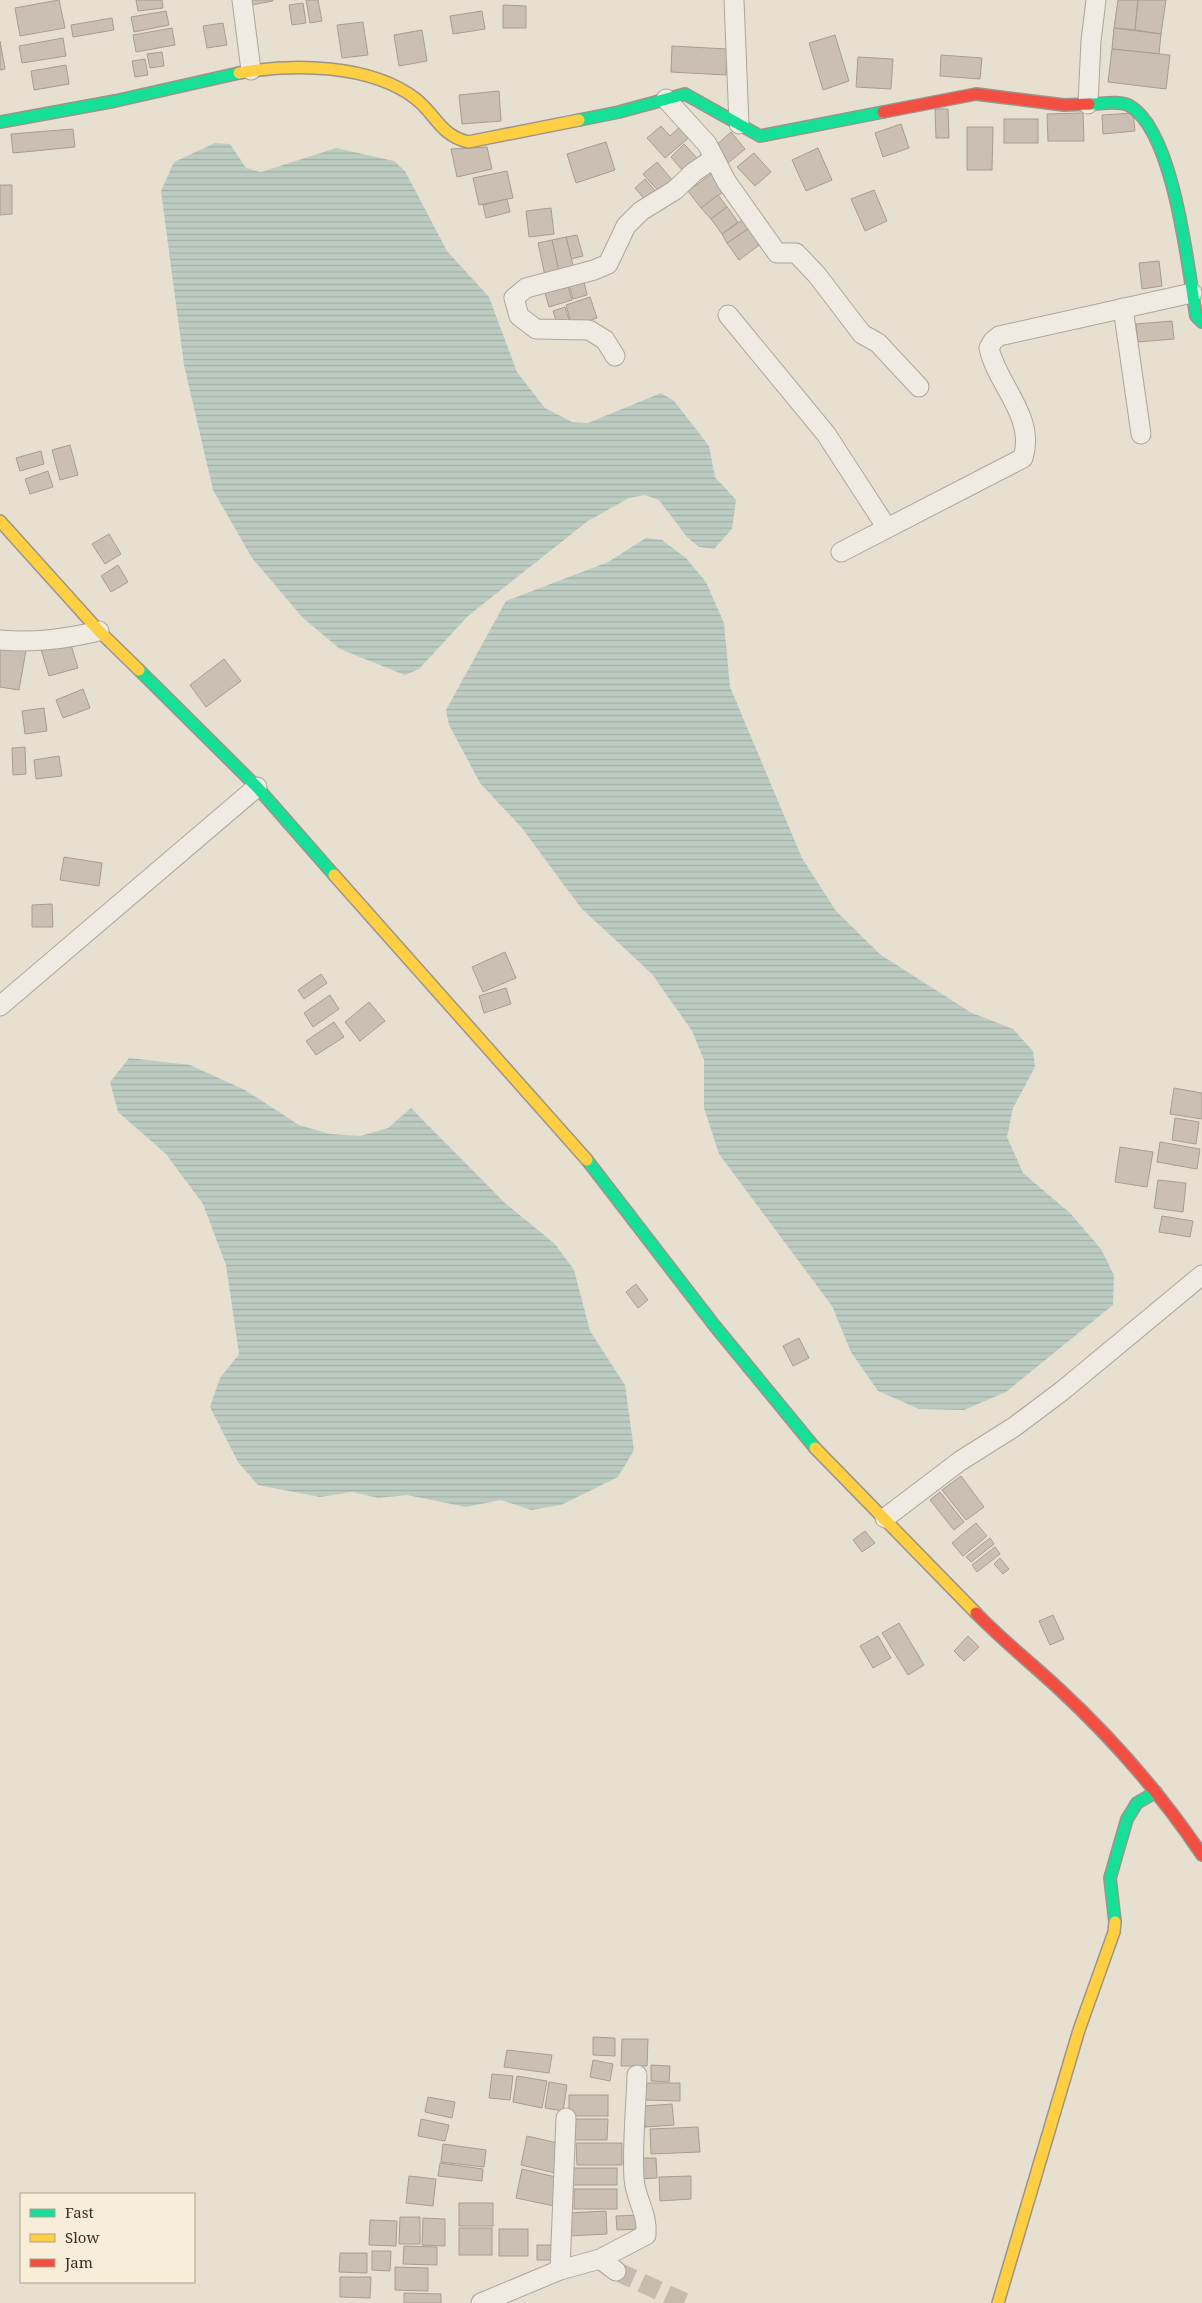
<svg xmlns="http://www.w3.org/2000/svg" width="1202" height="2303" viewBox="0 0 1202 2303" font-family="'Noto Serif',serif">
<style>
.water{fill:url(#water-rules)}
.building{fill:#cbbeb2;stroke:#a89c90}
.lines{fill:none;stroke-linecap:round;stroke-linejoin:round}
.street-tunnel{stroke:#c5bcae;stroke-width:19;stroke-dasharray:19 9;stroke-linecap:butt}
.street-casing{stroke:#aca599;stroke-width:21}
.fast-casing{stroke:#9c9489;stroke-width:14}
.slow-casing{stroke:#9c9489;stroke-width:14}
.jam-casing{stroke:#9c9489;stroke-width:14}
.street{stroke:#efebe3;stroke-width:19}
.fast{stroke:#16e098;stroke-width:11}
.slow{stroke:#ffcf43;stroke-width:11}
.jam{stroke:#f24e42;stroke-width:11}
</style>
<defs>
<pattern id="water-rules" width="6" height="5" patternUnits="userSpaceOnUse" patternTransform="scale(1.25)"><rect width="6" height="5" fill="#bcccc2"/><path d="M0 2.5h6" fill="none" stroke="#a2b0a6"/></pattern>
</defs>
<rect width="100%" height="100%" fill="#e7e0d1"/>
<g class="water">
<polygon points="215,143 230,144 246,168 261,172 336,148 394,161 405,171 447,251 489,297 517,372 545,408 572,422 588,423 661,393 674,401 709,446 715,477 736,500 732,529 714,549 699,547 687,537 659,500 645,495 629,498 588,521 468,616 419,669 405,675 340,649 303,618 252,558 213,490 184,365 161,191 174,162"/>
<polygon points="646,538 662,540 686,558 706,582 724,623 730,687 802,858 836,911 881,955 970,1012 1013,1029 1033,1051 1035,1067 1013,1108 1007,1137 1023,1173 1070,1213 1101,1249 1114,1275 1113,1305 1006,1392 964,1410 919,1409 878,1391 851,1352 832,1306 719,1154 704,1108 704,1060 692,1031 652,974 581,908 522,828 480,783 449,725 446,710 506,601 608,562"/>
<polygon points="129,1058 190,1065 245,1090 299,1125 330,1134 360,1136 388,1128 411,1108 505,1203 555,1244 574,1270 590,1331 625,1385 634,1450 618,1477 561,1505 531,1510 501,1500 466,1507 407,1495 378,1498 352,1492 320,1497 258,1485 238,1462 210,1407 220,1378 239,1354 226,1265 203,1204 166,1154 118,1112 110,1082"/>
</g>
<g class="building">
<polygon points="59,0 65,28 20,36 15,8"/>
<polygon points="136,0 162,0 163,8 138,11"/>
<polygon points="250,0 273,0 273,1 251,5"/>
<polygon points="306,0 318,0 322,21 310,23"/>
<polygon points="1118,0 1138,0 1135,30 1114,28"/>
<polygon points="1138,0 1166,0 1161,34 1135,30"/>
<polygon points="303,3 306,23 292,25 289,5"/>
<polygon points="503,5 526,6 526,28 503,28"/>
<polygon points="166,11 169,25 134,32 131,17"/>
<polygon points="482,11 485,29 453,34 450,16"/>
<polygon points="112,18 114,30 73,37 71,25"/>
<polygon points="363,22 368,55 342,58 337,25"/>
<polygon points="223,23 227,45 207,48 203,26"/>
<polygon points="172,28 175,45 136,52 133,35"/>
<polygon points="1114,28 1161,34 1159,54 1112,49"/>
<polygon points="422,30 427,61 399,66 394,35"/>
<polygon points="835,35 849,81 823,90 809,43"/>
<polygon points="63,38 66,56 22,63 19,46"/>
<polygon points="0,41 5,69 0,70"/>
<polygon points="672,46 727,49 726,75 671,72"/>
<polygon points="1112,49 1170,55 1166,89 1108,82"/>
<polygon points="162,52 164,66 150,68 147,54"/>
<polygon points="941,55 982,58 980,79 940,76"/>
<polygon points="858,57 893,59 891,89 856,87"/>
<polygon points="145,59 148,75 135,77 132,61"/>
<polygon points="66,65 69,84 34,90 31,71"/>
<polygon points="499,91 501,121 462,124 459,95"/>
<polygon points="935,109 948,109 949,138 936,138"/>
<polygon points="1083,113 1084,141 1048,141 1047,114"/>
<polygon points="1133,113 1135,131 1103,134 1102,115"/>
<rect x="1004" y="119" width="34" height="24"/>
<polygon points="901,124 909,148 883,157 875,133"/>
<polygon points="682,125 691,136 665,158 647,138 661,126 670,136"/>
<polygon points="967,127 993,127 992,170 967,170"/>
<polygon points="73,129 75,147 13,153 11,134"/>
<polygon points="731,132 745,149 728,163 715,146"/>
<polygon points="606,142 615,170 576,183 567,154"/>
<polygon points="684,144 697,158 683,171 671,157"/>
<polygon points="487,147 492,169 457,177 451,149"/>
<polygon points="818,148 832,180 806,191 792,160"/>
<polygon points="754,153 771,172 755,186 737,167"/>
<polygon points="657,162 674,182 661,194 643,174"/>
<polygon points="507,171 513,198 479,205 473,178"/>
<polygon points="714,172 727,189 701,208 688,191"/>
<polygon points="645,179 656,192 646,201 635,188"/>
<polygon points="0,185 12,185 12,214 0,215"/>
<polygon points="874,190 887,221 865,231 851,199"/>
<polygon points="718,195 727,207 711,219 701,208"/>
<polygon points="507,199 510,212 486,218 483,205"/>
<polygon points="727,207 738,222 722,234 711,219"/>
<polygon points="551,208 554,234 529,237 526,211"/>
<polygon points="745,218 751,227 727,243 722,234"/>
<polygon points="751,227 762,243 739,260 727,243"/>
<polygon points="577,235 583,256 571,259 566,237"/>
<polygon points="566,237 574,269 559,272 552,240"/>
<polygon points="552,240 559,272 545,276 538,243"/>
<polygon points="1159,261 1162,286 1142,289 1139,263"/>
<polygon points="584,281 587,295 573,299 569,285"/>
<polygon points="568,286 572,300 549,307 545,293"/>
<polygon points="590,297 597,318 572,326 566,305"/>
<polygon points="565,307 570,323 558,327 553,311"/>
<polygon points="1172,321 1174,339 1138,342 1136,324"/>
<polygon points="70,445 78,475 60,480 52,450"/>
<polygon points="41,451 44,464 20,471 16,458"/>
<polygon points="48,471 53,487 30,494 25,479"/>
<polygon points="109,534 121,554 105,564 92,544"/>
<polygon points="118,565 128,582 111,592 101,576"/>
<polygon points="69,638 78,668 49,676 40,646"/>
<polygon points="0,646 26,650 19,690 0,687"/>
<polygon points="224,659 241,681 206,707 190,685"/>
<polygon points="83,689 90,708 63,718 56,700"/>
<polygon points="44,708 47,731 25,734 22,711"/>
<polygon points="25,747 26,774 13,775 12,748"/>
<polygon points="59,756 62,776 36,779 34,760"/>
<polygon points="64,857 102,863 99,886 60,880"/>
<polygon points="52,904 53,927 32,927 32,905"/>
<polygon points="505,952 516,978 483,992 472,967"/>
<polygon points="321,974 327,983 304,999 298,990"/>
<polygon points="506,988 511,1004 484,1013 479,996"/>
<polygon points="330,995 339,1009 313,1027 304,1013"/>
<polygon points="369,1002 385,1021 360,1041 345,1022"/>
<polygon points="334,1022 344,1037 316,1055 306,1041"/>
<polygon points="1174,1088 1202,1093 1202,1119 1170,1114"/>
<polygon points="1175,1118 1199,1122 1196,1144 1172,1140"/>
<polygon points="1160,1142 1200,1149 1197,1169 1157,1162"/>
<polygon points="1120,1147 1153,1152 1147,1187 1115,1182"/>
<polygon points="1158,1180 1186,1183 1183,1212 1154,1208"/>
<polygon points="1162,1216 1193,1221 1190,1237 1159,1232"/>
<polygon points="636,1284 648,1300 638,1308 626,1292"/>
<polygon points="799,1338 809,1358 793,1366 783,1346"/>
<polygon points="961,1476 984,1507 966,1520 942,1490"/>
<polygon points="940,1492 964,1522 954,1530 930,1500"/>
<polygon points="976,1523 987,1536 963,1556 952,1543"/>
<polygon points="865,1531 875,1543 862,1552 853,1540"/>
<polygon points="990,1538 994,1544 971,1562 966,1557"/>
<polygon points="995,1547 1000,1554 977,1572 972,1565"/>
<polygon points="1000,1558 1009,1569 1003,1574 994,1564"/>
<polygon points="1053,1615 1064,1639 1050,1645 1039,1621"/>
<polygon points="899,1623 924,1665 908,1675 882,1633"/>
<polygon points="878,1636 891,1658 873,1668 860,1646"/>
<polygon points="968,1636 979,1647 964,1661 954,1651"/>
<polygon points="593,2037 615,2038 615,2056 593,2055"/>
<polygon points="622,2039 648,2039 647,2066 621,2066"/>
<polygon points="507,2050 552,2055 549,2073 504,2067"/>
<polygon points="593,2060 613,2064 610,2081 590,2077"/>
<polygon points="651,2065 670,2066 669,2082 651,2081"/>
<polygon points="492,2074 513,2076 510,2100 489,2098"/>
<polygon points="517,2076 547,2081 542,2108 513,2102"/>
<polygon points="549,2082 567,2085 563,2111 545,2108"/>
<polygon points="645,2083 680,2083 680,2101 645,2100"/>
<rect x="569" y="2095" width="39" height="21"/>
<polygon points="428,2097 455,2102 452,2118 425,2112"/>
<polygon points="672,2104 674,2125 645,2127 644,2106"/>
<polygon points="421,2119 449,2125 445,2141 418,2136"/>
<polygon points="570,2119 608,2119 607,2140 570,2140"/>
<polygon points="698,2127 700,2152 651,2154 650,2129"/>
<polygon points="527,2136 562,2144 555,2173 521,2165"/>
<polygon points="576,2143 622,2143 622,2165 577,2165"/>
<polygon points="443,2144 486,2150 484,2167 441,2162"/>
<polygon points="637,2158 656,2158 657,2178 638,2179"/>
<polygon points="440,2163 483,2169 482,2181 438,2176"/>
<rect x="572" y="2168" width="45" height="17"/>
<polygon points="522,2169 560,2178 554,2206 516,2198"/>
<polygon points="409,2176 436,2179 433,2206 406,2203"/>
<polygon points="691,2176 691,2199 660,2201 659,2177"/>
<rect x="574" y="2189" width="43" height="20"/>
<rect x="459" y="2203" width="34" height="23"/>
<polygon points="606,2211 607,2234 569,2236 568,2213"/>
<polygon points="641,2215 641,2229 617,2230 616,2216"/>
<polygon points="400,2217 420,2217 420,2244 399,2244"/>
<polygon points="423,2218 445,2219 445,2246 422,2245"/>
<polygon points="370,2220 397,2221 396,2246 369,2245"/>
<rect x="459" y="2228" width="33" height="27"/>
<rect x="499" y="2229" width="29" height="27"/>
<rect x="537" y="2245" width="20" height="15"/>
<polygon points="404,2246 437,2247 437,2265 403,2264"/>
<polygon points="372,2251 391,2251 390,2271 372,2270"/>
<polygon points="340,2253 367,2253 367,2273 339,2272"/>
<polygon points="395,2267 428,2268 428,2291 395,2290"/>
<polygon points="340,2277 371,2277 370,2298 340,2297"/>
<polygon points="404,2293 441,2294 441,2303 404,2303"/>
</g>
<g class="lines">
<polyline class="street-tunnel" points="616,2271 686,2303"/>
<defs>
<g id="street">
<polyline points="242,0 251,70"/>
<polyline points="734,0 739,124"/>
<polyline points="666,99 707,144 726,181 777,253 796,253 817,275 862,334 878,343 919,387"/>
<polyline points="1088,104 1091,41 1096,0"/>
<polyline points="1123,308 1141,434"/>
<polyline points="728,315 826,434 887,528"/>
<polyline points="615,356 605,340 589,330 536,329 519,316 514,298 526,288 594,270 608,264 626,226 641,211 675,190 694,172 713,159"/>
<path d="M841 552 1023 458C1036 417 997 385 989 348L993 341 999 336 1192 293"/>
<path d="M0 640C35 643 65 639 99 631"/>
<polyline points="0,1006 257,787"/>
<polyline points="885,1518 960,1461 1014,1427 1062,1391 1202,1275"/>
<path d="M600 2259 646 2235C648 2213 636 2201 634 2179 632 2145 636 2109 637 2075"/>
<polyline points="560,2270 566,2118"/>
<polyline points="481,2303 560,2270 600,2259 616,2271"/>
</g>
<g id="fast">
<path d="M1089 104C1101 104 1120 100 1130 106 1174 132 1188 267 1196 316L1202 322"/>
<polyline points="579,120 619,112 685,94 760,136 883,112"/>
<polyline points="0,122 115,101 239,73"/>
<polyline points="139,670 257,787 334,875"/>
<polyline points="587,1160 714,1325 815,1448"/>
<polyline points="1115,1922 1110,1878 1127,1819 1137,1803 1156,1792"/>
</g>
<g id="slow">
<path d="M239 73C293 63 371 64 416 99 437 116 440 135 468 142L579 120"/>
<polyline points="0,521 99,631 139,670"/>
<polyline points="334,875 587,1160"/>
<polyline points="815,1448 976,1613"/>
<polyline points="998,2303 1079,2030 1114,1932 1115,1922"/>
</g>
<g id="jam">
<polyline points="883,112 976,94 1064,105 1089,104"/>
<path d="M976 1613C1002 1640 1031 1663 1058 1688 1112 1738 1161 1794 1202 1855"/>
</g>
</defs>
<use href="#street" class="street-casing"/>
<use href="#fast" class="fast-casing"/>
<use href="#slow" class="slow-casing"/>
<use href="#jam" class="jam-casing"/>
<use href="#street" class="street"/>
<use href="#fast" class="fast"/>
<use href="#slow" class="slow"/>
<use href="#jam" class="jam"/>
</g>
<rect x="20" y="2193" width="175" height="90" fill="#f7edd8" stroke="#ada18e"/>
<rect x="30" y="2209" width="25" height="8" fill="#16e098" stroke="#ada18e"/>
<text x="65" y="2218" font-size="15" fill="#3d2e20">Fast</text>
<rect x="30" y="2234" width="25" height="8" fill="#ffcf43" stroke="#ada18e"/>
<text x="65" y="2243" font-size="15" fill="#3d2e20">Slow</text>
<rect x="30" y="2259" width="25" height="8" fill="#f24e42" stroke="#ada18e"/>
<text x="65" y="2268" font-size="15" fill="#3d2e20">Jam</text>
</svg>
